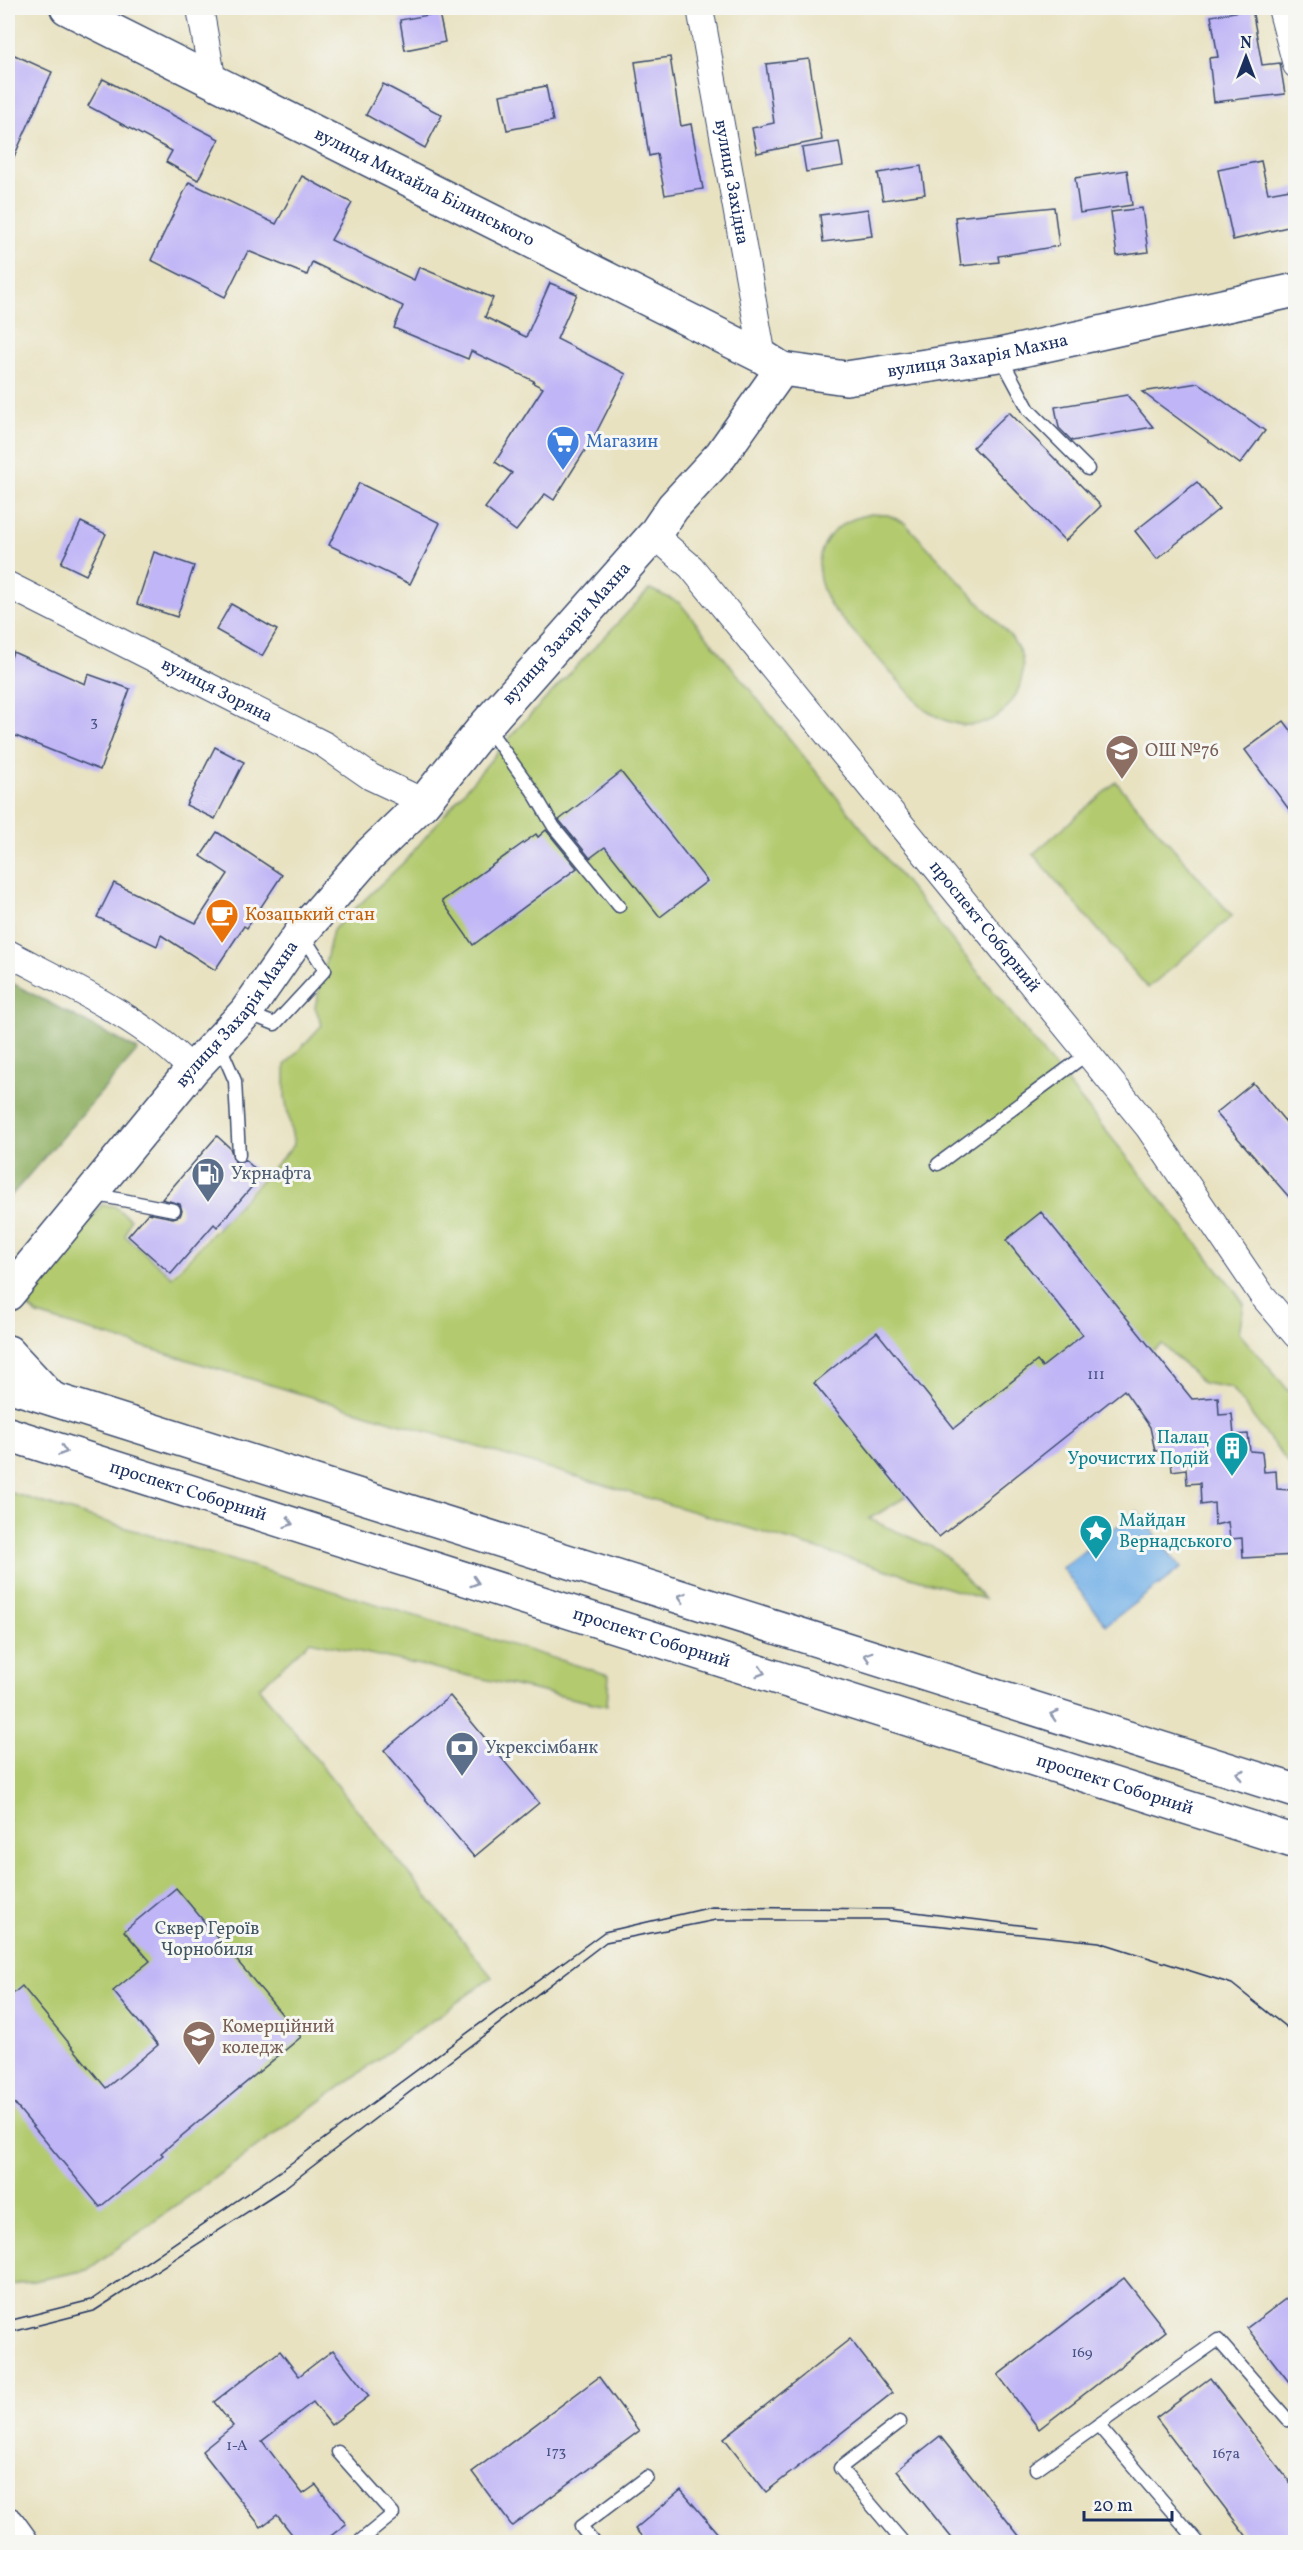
<svg xmlns="http://www.w3.org/2000/svg" width="1303" height="2550" viewBox="0 0 1303 2550" font-family="Vollkorn,serif">
<style>
.green{fill:#b3ca6e;stroke:#677c66;stroke-width:1.5}
.forest{fill:#8eae61;stroke:#546e60;stroke-width:1.5}
.water{fill:#75b1e7;stroke:#4870a2;stroke-width:1.5}
.building{fill:#c0b5f6}
.lines{fill:none;stroke-linecap:round;stroke-linejoin:round}
.lane-casing{stroke:#3a4a6d;stroke-width:15}
.street-casing{stroke:#3a4a6d;stroke-width:28}
.secondary-casing{stroke:#3a4a6d;stroke-width:36}
.primary-casing{stroke:#3a4a6d;stroke-width:36}
.lane{stroke:#fff;stroke-width:12}
.street{stroke:#fff;stroke-width:26}
.secondary{stroke:#fff;stroke-width:33}
.primary{stroke:#fff;stroke-width:33}
.tram{stroke:#1b2f5e;stroke-width:1.5}
.oneway{stroke:#8d97ae}
.labels{text-anchor:middle;dominant-baseline:central;stroke-width:6;stroke-linejoin:round;paint-order:stroke}
.number-label{font-size:15px;fill:#445084}
.street-label{font-size:18px;fill:#1b2f5e;stroke:#f6f6f2}
.shop-label{font-size:18px;fill:#366cbe;stroke:#f6f6f2;text-anchor:start}
.education-label{font-size:18px;fill:#785e54;stroke:#f6f6f2;text-anchor:start}
.food-label{font-size:18px;fill:#c56008;stroke:#f6f6f2;text-anchor:start}
.service-label{font-size:18px;fill:#4e5e75;stroke:#f6f6f2;text-anchor:start}
.culture-label{font-size:18px;fill:#0d838f;stroke:#f6f6f2;text-anchor:end}
.park-label{font-size:18px;fill:#415662;stroke:#f6f6f2}
</style>
<rect width="100%" height="100%" fill="#f6f6f2"/>
<filter id="ink" filterUnits="userSpaceOnUse"><feTurbulence type="fractalNoise" baseFrequency=".0167" numOctaves="2"/><feDisplacementMap in="SourceGraphic" scale="12" xChannelSelector="R" yChannelSelector="G"/><feConvolveMatrix kernelMatrix="1 2 1 2 8 2 1 2 1" color-interpolation-filters="sRGB"/></filter>
<filter id="wash" filterUnits="userSpaceOnUse"><feTurbulence type="fractalNoise" baseFrequency=".008" numOctaves="4" result="noise"/><feDisplacementMap in="SourceGraphic" scale="24" xChannelSelector="R" yChannelSelector="G"/><feGaussianBlur stdDeviation="1.35" result="paint"/><feColorMatrix in="noise" values="0 0 0 0 0 0 0 0 0 0 0 0 0 0 0 0 0 1.4 0 .05"/><feComposite in="paint" operator="in"/></filter>
<g filter="url(#wash)">
<rect width="100%" height="100%" fill="#e8e2c1"/>
<g class="green">
<path d="M870 514 888 515 905 523 1012 638C1015 644 1021 651 1022 658 1027 691 1003 725 968 725 952 725 939 718 925 710L832 608C806 565 819 525 870 514Z"/>
<polygon points="650,589 680,603 1232,1287 1244,1304 1239,1333 1295,1398 1295,1472 1231,1388 1203,1383 1162,1344 869,1519 941,1551 984,1599 38,1315 20,1301 102,1205 114,1206 130,1219 125,1236 172,1277 294,1145 285,1098 285,1065 322,1025 315,1007 333,930 405,861 518,728"/>
<polygon points="1116,782 1232,916 1148,988 1033,854"/>
<polygon points="8,1492 609,1675 607,1706 310,1641 259,1688 492,1977 87,2270 8,2286"/>
</g>
<polygon class="forest" points="8,981 138,1050 8,1199"/>
<polygon class="water" points="1137,1511 1181,1568 1106,1625 1062,1568"/>
<g id="blocks">
<g class="building">
<polygon points="1252,9 1262,65 1280,63 1285,94 1214,102 1209,58 1218,57 1211,16"/>
<polygon points="439,13 445,42 405,50 400,20"/>
<polygon points="8,52 52,72 8,170"/>
<polygon points="670,57 681,126 691,124 703,189 665,195 657,154 649,156 635,62"/>
<polygon points="809,59 822,140 757,153 752,128 774,123 766,64"/>
<polygon points="103,79 219,139 198,180 166,162 172,151 88,106"/>
<polygon points="383,84 442,115 425,148 366,115"/>
<polygon points="546,86 553,121 507,130 500,95"/>
<polygon points="839,142 843,166 806,172 802,148"/>
<polygon points="1261,161 1268,193 1296,188 1296,225 1233,240 1218,170"/>
<polygon points="921,166 925,194 883,200 878,173"/>
<polygon points="1127,170 1132,205 1080,213 1075,178"/>
<polygon points="302,176 352,203 331,240 414,280 419,267 493,298 485,317 526,337 550,283 577,294 557,339 626,374 596,433 554,500 545,494 516,531 485,508 512,473 495,462 543,388 533,383 534,381 471,351 468,359 394,328 403,306 312,262 307,275 248,251 225,297 151,260 189,182 276,224"/>
<polygon points="1054,207 1059,246 998,256 999,262 961,266 955,217"/>
<polygon points="1142,208 1148,252 1117,256 1111,212"/>
<polygon points="868,209 872,236 823,242 820,215"/>
<polygon points="1198,383 1265,431 1240,464 1142,392"/>
<polygon points="1127,395 1153,427 1072,441 1059,428 1055,407"/>
<polygon points="1009,412 1101,506 1065,541 973,447"/>
<polygon points="1197,482 1219,509 1157,559 1135,531"/>
<polygon points="359,483 440,523 410,584 329,545"/>
<polygon points="81,522 106,534 86,575 61,563"/>
<polygon points="154,552 194,566 177,617 137,604"/>
<polygon points="231,604 277,630 262,656 216,630"/>
<polygon points="13,652 85,684 88,674 130,689 100,770 8,733 8,665"/>
<polygon points="1284,721 1296,737 1296,819 1245,750"/>
<polygon points="215,747 244,762 215,819 186,805"/>
<polygon points="621,772 707,881 660,917 605,847 590,858 559,820"/>
<polygon points="546,830 577,868 473,945 442,901 536,834 538,837"/>
<polygon points="217,832 282,875 247,928 244,926 215,970 161,935 157,946 97,917 114,883 196,923 228,874 201,856"/>
<polygon points="1253,1083 1296,1134 1296,1205 1216,1113"/>
<polygon points="217,1136 230,1148 235,1162 245,1160 262,1175 217,1227 214,1224 171,1274 128,1236 148,1213 173,1218 180,1216 182,1211 180,1204 162,1199"/>
<polygon points="1041,1212 1192,1399 1218,1397 1219,1415 1232,1414 1234,1435 1248,1434 1250,1451 1262,1452 1264,1472 1276,1471 1277,1489 1291,1490 1293,1509 1296,1509 1296,1555 1243,1558 1242,1538 1230,1539 1228,1522 1215,1525 1214,1503 1201,1505 1200,1483 1187,1484 1186,1469 1172,1471 1170,1451 1155,1451 1150,1427 1124,1390 939,1537 814,1383 877,1332 954,1428 1037,1361 1042,1367 1083,1335 1006,1240"/>
<polygon points="450,1696 539,1803 474,1857 384,1750"/>
<polygon points="176,1888 301,2037 161,2153 163,2155 100,2207 8,2096 8,1998 22,1986 106,2088 158,2045 113,1991 150,1961 124,1931"/>
<polygon points="1124,2278 1166,2331 1039,2429 998,2375"/>
<polygon points="1296,2291 1296,2391 1247,2328"/>
<polygon points="850,2339 892,2393 766,2492 724,2438"/>
<polygon points="333,2350 369,2396 331,2425 313,2402 262,2441 303,2494 316,2485 346,2524 323,2542 298,2542 277,2515 261,2527 202,2451 233,2426 214,2402 280,2351 299,2376"/>
<polygon points="599,2377 639,2431 512,2526 472,2472"/>
<polygon points="1210,2378 1296,2490 1296,2542 1251,2542 1156,2418"/>
<polygon points="940,2436 1024,2542 955,2542 897,2470"/>
<polygon points="681,2490 725,2542 647,2542 635,2529"/>
</g>
</g>
</g>
<g filter="url(#ink)">
<use href="#blocks" fill-opacity="0" stroke="#3a4a6d" stroke-width="1.5"/>
<g class="lines">
<defs>
<g id="lane">
<polyline points="1000,356 1029,410 1088,469"/>
<polyline points="486,726 532,790 554,827 619,906"/>
<polyline points="247,1013 275,1024 325,970 302,934"/>
<polyline points="220,1046 235,1081 239,1155"/>
<polyline points="938,1164 1087,1054"/>
<polyline points="92,1194 174,1210"/>
<polyline points="900,2422 840,2468 903,2542"/>
<polyline points="1098,2425 1198,2542"/>
<polyline points="338,2452 393,2514 359,2542"/>
<polyline points="1036,2469 1218,2340 1288,2420 1296,2416"/>
<polyline points="593,2542 581,2527 647,2477"/>
</g>
<g id="street">
<polyline points="200,8 213,82"/>
<path id="s1" d="M700 8 763 357"/>
<polyline points="1281,8 1296,65"/>
<path id="s2" d="M654 535 691 567 1148 1127 1262 1295 1296 1335"/>
<path id="s3" d="M8 585 325 745 371 777 424 802"/>
<path d="M8 953C65 983 149 1022 192 1070"/>
</g>
<g id="secondary">
<path id="s4" d="M67 8 763 357 782 369"/>
<path id="s5" d="M8 1294 192 1070 246 1012 301 933 368 856 424 802 485 726 654 535 673 507 721 455 782 369 846 378 999 355 1296 290"/>
<polyline points="8,1352 51,1398"/>
<polyline points="8,2524 21,2542"/>
</g>
<g id="primary">
<polyline points="8,1385 1296,1791"/>
<path id="s6" d="M8 1434 1296 1842"/>
</g>
</defs>
<use href="#lane" class="lane-casing"/>
<use href="#street" class="street-casing"/>
<use href="#secondary" class="secondary-casing"/>
<use href="#primary" class="primary-casing"/>
<use href="#lane" class="lane"/>
<use href="#street" class="street"/>
<use href="#secondary" class="secondary"/>
<use href="#primary" class="primary"/>
<g class="tram">
<polyline points="8,2321 91,2300 283,2169 604,1932 712,1907 891,1909 1036,1927"/>
<polyline points="8,2333 94,2311 283,2189 606,1942 716,1920 884,1920 1099,1942 1232,1984 1296,2035"/>
</g>
</g>
<defs><path id="oneway-chevron" d="M-2-3.5L2.5 0L-2 3.5" fill="none" stroke-width="1.6" stroke-linecap="round" stroke-linejoin="round" transform="scale(1.5)"/></defs>
<g class="oneway">
<use href="#oneway-chevron" transform="translate(63 1451) rotate(18)"/>
<use href="#oneway-chevron" transform="translate(289 1523) rotate(18)"/>
<use href="#oneway-chevron" transform="translate(475 1582) rotate(18)"/>
<use href="#oneway-chevron" transform="translate(682 1597) rotate(-162)"/>
<use href="#oneway-chevron" transform="translate(868 1656) rotate(-162)"/>
<use href="#oneway-chevron" transform="translate(761 1672) rotate(18)"/>
<use href="#oneway-chevron" transform="translate(1054 1715) rotate(-162)"/>
<use href="#oneway-chevron" transform="translate(1240 1774) rotate(-162)"/>
</g>
</g>
<defs>
<symbol id="supermarket-pin" viewBox="-11 -11 22 30"><path d="M0 17L-7.5 6A9.5 9.5 0 1 1 7.5 6Z" fill="#3f7fe0" stroke="#f6f6f2"/><path d="M-6-5.5h2.5l.6 2H6L4.5 2H-2.5L-4.4-4H-6ZM-1.5 3.2a1.3 1.3 0 1 0 .1 0ZM3 3.2a1.3 1.3 0 1 0 .1 0Z" fill="#fff"/></symbol>
<symbol id="school-pin" viewBox="-11 -11 22 30"><path d="M0 17L-7.5 6A9.5 9.5 0 1 1 7.5 6Z" fill="#8d6e63" stroke="#f6f6f2"/><path d="M0-5L7-2L0 1L-7-2ZM-4 1L0 2.5L4 1V4Q0 6-4 4Z" fill="#fff"/></symbol>
<symbol id="cafe-pin" viewBox="-11 -11 22 30"><path d="M0 17L-7.5 6A9.5 9.5 0 1 1 7.5 6Z" fill="#e8710a" stroke="#f6f6f2"/><path d="M-5.5-4.5H6V0H3Q3 3.5 0 3.5H-2.5Q-5.5 3.5-5.5 0ZM3-3.2v2h1.7v-2ZM-6 4.5H4V6H-6Z" fill="#fff"/></symbol>
<symbol id="fuel-pin" viewBox="-11 -11 22 30"><path d="M0 17L-7.5 6A9.5 9.5 0 1 1 7.5 6Z" fill="#5c6f8a" stroke="#f6f6f2"/><path d="M-5.5-6h7V0h2V4h1.3V-2.5L3-4.5l.8-.8L6-3V5H2.5V1h-1V6h-7ZM-4.2-4.7v3.2H.2V-4.7Z" fill="#fff"/></symbol>
<symbol id="building-pin" viewBox="-11 -11 22 30"><path d="M0 17L-7.5 6A9.5 9.5 0 1 1 7.5 6Z" fill="#0f9aa8" stroke="#f6f6f2"/><path d="M-4-6H4V6H1V3H-1V6H-4ZM-2.5-4.3h1.7v1.8h-1.7ZM.8-4.3h1.7v1.8H.8ZM-2.5-1h1.7V.8h-1.7ZM.8-1h1.7V.8H.8Z" fill="#fff"/></symbol>
<symbol id="sight-pin" viewBox="-11 -11 22 30"><path d="M0 17L-7.5 6A9.5 9.5 0 1 1 7.5 6Z" fill="#0f9aa8" stroke="#f6f6f2"/><path d="M0-6L1.8-2.2L6-1.7L2.9 1.2L3.7 5.4L0 3.3L-3.7 5.4L-2.9 1.2L-6-1.7L-1.8-2.2Z" fill="#fff"/></symbol>
<symbol id="bank-pin" viewBox="-11 -11 22 30"><path d="M0 17L-7.5 6A9.5 9.5 0 1 1 7.5 6Z" fill="#5c6f8a" stroke="#f6f6f2"/><path d="M-6-4H6V4H-6ZM0-2.3a2.3 2.3 0 1 0 0 4.6a2.3 2.3 0 1 0 0-4.6Z" fill="#fff"/></symbol>
<symbol id="university-pin" viewBox="-11 -11 22 30"><path d="M0 17L-7.5 6A9.5 9.5 0 1 1 7.5 6Z" fill="#8d6e63" stroke="#f6f6f2"/><path d="M0-5L7-2L0 1L-7-2ZM-4 1L0 2.5L4 1V4Q0 6-4 4Z" fill="#fff"/></symbol>
</defs>
<g fill-rule="evenodd">
<use href="#supermarket-pin" x="544" y="423" width="38" height="52"/>
<use href="#school-pin" x="1103" y="732" width="38" height="52"/>
<use href="#cafe-pin" x="203" y="896" width="38" height="52"/>
<use href="#fuel-pin" x="189" y="1155" width="38" height="52"/>
<use href="#building-pin" x="1213" y="1429" width="38" height="52"/>
<use href="#sight-pin" x="1077" y="1512" width="38" height="52"/>
<use href="#bank-pin" x="443" y="1729" width="38" height="52"/>
<use href="#university-pin" x="180" y="2018" width="38" height="52"/>
</g>
<g class="labels">
<g class="number-label">
<text x="94" y="722">3</text>
<text x="1096" y="1375">111</text>
<text x="1082" y="2353">169</text>
<text x="237" y="2446">1-А</text>
<text x="556" y="2452">173</text>
<text x="1226" y="2454">167а</text>
</g>
<g class="street-label">
<text stroke="none"><textPath href="#s1" startOffset="177">вулиця Західна</textPath></text>
<text stroke="none"><textPath href="#s4" startOffset="400">вулиця Михайла Білинського</textPath></text>
<text stroke="none"><textPath href="#s5" startOffset="1406">вулиця Захарія Махна</textPath></text>
<text stroke="none"><textPath href="#s5" startOffset="866">вулиця Захарія Махна</textPath></text>
<text stroke="none"><textPath href="#s3" startOffset="234">вулиця Зоряна</textPath></text>
<text stroke="none"><textPath href="#s2" startOffset="513">проспект Соборний</textPath></text>
<text stroke="none"><textPath href="#s5" startOffset="362">вулиця Захарія Махна</textPath></text>
<text stroke="none"><textPath href="#s6" startOffset="189">проспект Соборний</textPath></text>
<text stroke="none"><textPath href="#s6" startOffset="675">проспект Соборний</textPath></text>
<text stroke="none"><textPath href="#s6" startOffset="1161">проспект Соборний</textPath></text>
</g>
<g class="shop-label">
<text x="586" y="442">Магазин</text>
</g>
<g class="education-label">
<text x="1145" y="751">ОШ №76</text>
<text x="222" y="2027">Комерційний<tspan x="222" dy="21">коледж</tspan></text>
</g>
<g class="food-label">
<text x="245" y="915">Козацький стан</text>
</g>
<g class="service-label">
<text x="231" y="1174">Укрнафта</text>
<text x="485" y="1748">Укрексімбанк</text>
</g>
<g class="culture-label">
<text x="1209" y="1438">Палац<tspan x="1209" dy="21">Урочистих Подій</tspan></text>
<text x="1119" y="1521" text-anchor="start">Майдан<tspan x="1119" dy="21">Вернадського</tspan></text>
</g>
<g class="park-label">
<text x="207" y="1929">Сквер Героїв<tspan x="207" dy="21">Чорнобиля</tspan></text>
</g>
</g>
<rect width="1303" height="2550" fill="none" stroke="#f6f6f2" stroke-width="30"/>
<g transform="translate(1246 57)" stroke="#f6f6f2" stroke-width="4.5" paint-order="stroke">
<path d="M0-4.5L10 22L0 15L-10 22Z" fill="#1b2f5e"/>
<text y="-9" font-size="16" font-weight="bold" text-anchor="middle" fill="#1b2f5e">N</text>
</g>
<path d="M1084 2511v9h88v-9" fill="none" stroke="#1b2f5e" stroke-width="3"/>
<text x="1093" y="2511" font-size="18" fill="#1b2f5e" stroke="#f6f6f2" stroke-width="4.5" paint-order="stroke">20 m</text>
</svg>
